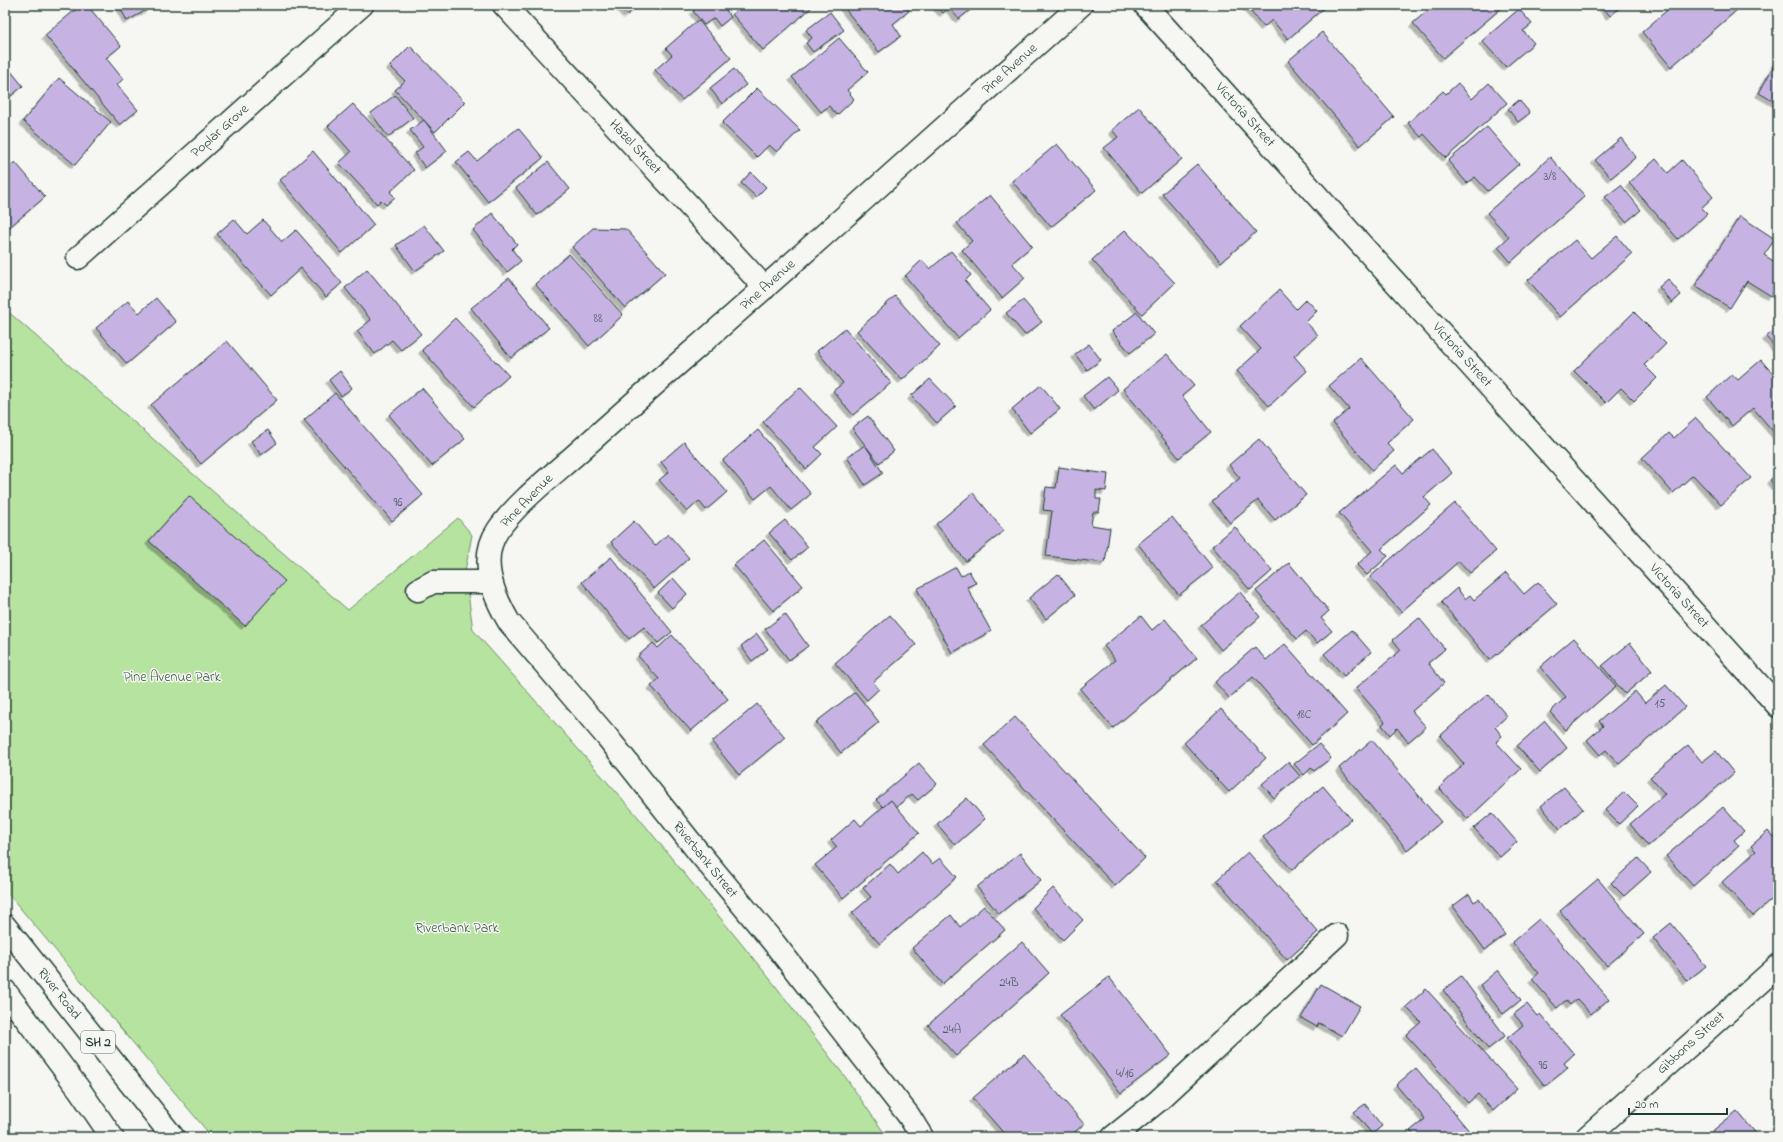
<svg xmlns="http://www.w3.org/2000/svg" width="1783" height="1142" viewBox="0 0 1783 1142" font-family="'Indie Flower',sans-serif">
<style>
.green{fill:#b7e3a0;stroke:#6b906a}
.building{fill:#c7b3e3;stroke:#1f3d34;filter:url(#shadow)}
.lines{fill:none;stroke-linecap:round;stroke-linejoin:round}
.minor-casing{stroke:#1f3d34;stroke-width:25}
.highway-casing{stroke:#1f3d34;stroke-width:25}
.minor{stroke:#f6f6f2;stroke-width:22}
.highway{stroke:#f6f6f2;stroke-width:22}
.labels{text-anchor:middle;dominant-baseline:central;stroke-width:3;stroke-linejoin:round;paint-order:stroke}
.number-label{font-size:12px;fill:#495a60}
.shield{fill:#f6f6f2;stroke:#60746d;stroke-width:1}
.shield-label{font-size:13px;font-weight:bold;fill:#1f3d34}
.street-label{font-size:14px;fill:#1f3d34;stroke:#f6f6f2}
.park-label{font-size:14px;fill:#3d5e4a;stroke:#f6f6f2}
</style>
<defs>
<filter id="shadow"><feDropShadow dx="-3.5" dy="3.5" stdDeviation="0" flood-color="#0004"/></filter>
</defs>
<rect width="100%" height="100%" fill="#f6f6f2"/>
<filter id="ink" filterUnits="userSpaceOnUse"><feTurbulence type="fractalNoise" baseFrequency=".025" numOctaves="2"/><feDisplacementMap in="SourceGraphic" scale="8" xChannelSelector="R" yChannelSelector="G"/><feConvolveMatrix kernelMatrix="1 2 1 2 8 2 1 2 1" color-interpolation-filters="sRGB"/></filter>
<g filter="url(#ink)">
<polygon class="green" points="5,309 348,610 458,518 472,535 465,571 473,630 639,818 774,984 846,1078 887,1137 212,1137 5,890"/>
<g class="building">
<polygon points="81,5 87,5 121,46 106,58 123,79 117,85 138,110 120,125 45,35"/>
<polygon points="119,5 148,5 150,8 127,21"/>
<polygon points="618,5 639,5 627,15"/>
<polygon points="701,5 722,5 731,17 720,26 714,18 704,25 693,11"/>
<polygon points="742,5 808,5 811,8 763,50 732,14"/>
<polygon points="842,5 905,5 909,11 893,24 901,36 879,52"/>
<polygon points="935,5 976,5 959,19 949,8 943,13"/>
<polygon points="1245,5 1321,5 1324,8 1288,39 1272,20 1264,27"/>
<polygon points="1434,5 1505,5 1443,58 1413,23"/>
<polygon points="1601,5 1623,5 1610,16"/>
<polygon points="1673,5 1733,5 1737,10 1671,67 1642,32"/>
<polygon points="1519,9 1532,24 1523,31 1534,43 1506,67 1482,41"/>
<polygon points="830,12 844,30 813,52 806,43 812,38 806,30"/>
<polygon points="698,20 731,58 682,100 655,70 672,55 666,48"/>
<polygon points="1322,32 1394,117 1360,146 1288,61"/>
<polygon points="839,38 868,72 847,90 854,99 837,115 829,106 821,112 792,77"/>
<polygon points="410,46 465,102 435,132 395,90 405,81 390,66"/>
<polygon points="1778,58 1778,104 1759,93"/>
<polygon points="5,64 23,86 5,101"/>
<polygon points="734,69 746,85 722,104 710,88"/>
<polygon points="59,78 111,122 75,165 23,121"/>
<polygon points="1458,83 1472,99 1489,83 1507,103 1446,158 1424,134 1421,137 1408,123 1443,91 1446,94"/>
<polygon points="757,88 800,130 777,152 769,145 757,157 722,123"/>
<polygon points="395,95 413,118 388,137 371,113"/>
<polygon points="1519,100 1530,113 1518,122 1508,109"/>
<polygon points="353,104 414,170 390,192 395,197 386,205 381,200 377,204 339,163 351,152 328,126"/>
<polygon points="1139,107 1182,159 1142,193 1104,148 1118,137 1112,130"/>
<polygon points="424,120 447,151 425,168 415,153 423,147 410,130"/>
<polygon points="1487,127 1519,164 1488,191 1475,177 1467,183 1448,161"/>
<polygon points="518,128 543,158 488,202 456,162 469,152 477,161"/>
<polygon points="1621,138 1636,157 1611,178 1595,160"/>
<polygon points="1057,144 1096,190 1051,227 1012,181"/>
<polygon points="313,151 374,225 342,253 280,180"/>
<polygon points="1550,157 1585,196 1511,262 1498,247 1509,237 1487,213"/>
<polygon points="1656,159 1668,173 1682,160 1713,197 1701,208 1707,214 1678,239 1629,183"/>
<polygon points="15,162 45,197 5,231 5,170"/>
<polygon points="548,162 570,189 537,215 516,188"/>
<polygon points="1197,164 1256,232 1221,262 1162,194"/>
<polygon points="751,172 766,187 756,197 741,183"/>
<polygon points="1621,185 1641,210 1626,222 1605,197"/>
<polygon points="990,195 1032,246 1012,263 1025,278 1002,298 962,250 972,241 957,223"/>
<polygon points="492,213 517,244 512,249 521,261 507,272 473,230"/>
<polygon points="1740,216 1775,239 1764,255 1778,264 1778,285 1771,296 1747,281 1730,308 1695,286"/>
<polygon points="234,219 247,234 263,220 282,242 296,230 342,283 326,297 301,268 271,295 217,234"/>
<polygon points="424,225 444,251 415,271 396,245"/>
<polygon points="593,228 626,229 665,273 625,308 572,247"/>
<polygon points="1125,230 1175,283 1142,314 1092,260"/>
<polygon points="1617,236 1632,254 1560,317 1528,280 1575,240 1591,258"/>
<polygon points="951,251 971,275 965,281 990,310 958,338 905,276 922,260 930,269"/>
<polygon points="569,254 623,315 589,346 535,284"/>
<polygon points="367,269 421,334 401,350 392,340 375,354 357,331 371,320 345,288"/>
<polygon points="509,278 549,328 511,358 471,308"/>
<polygon points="1668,279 1681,295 1672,303 1659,287"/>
<polygon points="1279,290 1296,309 1306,299 1317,311 1306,322 1318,335 1294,356 1307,371 1269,406 1237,371 1261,349 1240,326"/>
<polygon points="895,296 940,346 902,380 857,331"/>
<polygon points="156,298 176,322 127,364 96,328 128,301 139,313"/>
<polygon points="1023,300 1042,322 1025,335 1006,313"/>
<polygon points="1137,312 1154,334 1130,353 1112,331"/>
<polygon points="1634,312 1666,344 1644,365 1657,378 1634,401 1621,388 1606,403 1574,371"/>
<polygon points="455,318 509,376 474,407 422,350"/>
<polygon points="1778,327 1778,350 1766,337"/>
<polygon points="845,328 891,383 853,415 833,391 843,383 817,351"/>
<polygon points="227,341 277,400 201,464 151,405"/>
<polygon points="1089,344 1101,360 1087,370 1075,354"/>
<polygon points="1167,354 1194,386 1182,396 1211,432 1179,458 1123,389"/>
<polygon points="1361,358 1414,419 1387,443 1394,451 1372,470 1333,423 1349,409 1329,386"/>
<polygon points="1761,360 1778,380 1778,437 1753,408 1732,426 1707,397 1732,374 1738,380"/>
<polygon points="340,371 352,388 341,396 329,380"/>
<polygon points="1107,377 1118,390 1094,410 1083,396"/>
<polygon points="930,379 956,406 937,423 911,396"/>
<polygon points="1041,385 1060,409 1030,433 1012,409"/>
<polygon points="800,387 837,427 815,447 822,454 806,469 763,422"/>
<polygon points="422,388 465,439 432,466 389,415"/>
<polygon points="335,393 423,495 392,521 304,420"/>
<polygon points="868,416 894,451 879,463 852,428"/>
<polygon points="1696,418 1751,478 1721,505 1693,475 1673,493 1642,458 1669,433 1674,438"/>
<polygon points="268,430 277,443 261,455 251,441"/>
<polygon points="758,430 811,494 791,510 771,486 755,499 723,460"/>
<polygon points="1259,439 1306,495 1275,520 1258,500 1230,523 1212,501 1240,478 1229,465"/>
<polygon points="684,442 727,492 706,510 699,501 687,512 659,480 669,472 661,462"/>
<polygon points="865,445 883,473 865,485 847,457"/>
<polygon points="1432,449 1452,473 1424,497 1431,505 1381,549 1388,556 1367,575 1357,565 1372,551 1339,513 1396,465 1403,473"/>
<polygon points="1059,467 1108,474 1106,491 1096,490 1096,499 1101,499 1099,512 1093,512 1091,525 1110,528 1105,563 1046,556 1052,511 1043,510 1046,487 1056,488"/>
<polygon points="1778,473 1778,490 1770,480"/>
<polygon points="973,493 1004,531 966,561 936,524"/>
<polygon points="189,496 285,581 245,626 149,541"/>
<polygon points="1455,503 1496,551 1470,573 1459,561 1401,612 1370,577"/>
<polygon points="1172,517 1213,568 1179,595 1138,544"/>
<polygon points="785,520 808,547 792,560 769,533"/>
<polygon points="634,521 655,546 668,534 689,558 654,589 611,542"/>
<polygon points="1235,527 1272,571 1250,590 1212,546"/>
<polygon points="764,540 803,586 773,611 734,565"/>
<polygon points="611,557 672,632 658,643 644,627 629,639 582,582"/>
<polygon points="1289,563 1329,611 1321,618 1332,631 1317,643 1306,631 1297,639 1256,591"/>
<polygon points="956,567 961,576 969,571 976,583 967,587 991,631 952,653 917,589"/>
<polygon points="1506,573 1524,594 1538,582 1557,604 1490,660 1441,602 1457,588 1465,599 1470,595 1474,600"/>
<polygon points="1058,574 1075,595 1046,619 1029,598"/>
<polygon points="673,578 687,594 672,608 658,593"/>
<polygon points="1240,592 1260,617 1221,650 1201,625"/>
<polygon points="785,614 808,646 789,660 765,629"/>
<polygon points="890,615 916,645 873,682 879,689 867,700 835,663"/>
<polygon points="1141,616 1152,630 1165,619 1197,658 1113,728 1080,689 1115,660 1104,646"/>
<polygon points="1419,618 1445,649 1428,663 1444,683 1412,711 1426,727 1408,742 1397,728 1390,735 1382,725 1385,722 1356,688 1401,650 1393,640"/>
<polygon points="1352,630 1371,652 1344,676 1324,654"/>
<polygon points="757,634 768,649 752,661 741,646"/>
<polygon points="672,635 728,699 691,731 651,686 659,679 638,656 653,643 658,648"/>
<polygon points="1574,638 1616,686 1566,730 1550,712 1566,697 1540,667"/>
<polygon points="1630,643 1652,671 1625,694 1602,666"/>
<polygon points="1285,644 1347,714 1312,745 1253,677 1229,698 1215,682 1255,647 1266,660"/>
<polygon points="1666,685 1685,707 1619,764 1606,750 1600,755 1587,740 1603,726 1599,721 1635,691 1645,703"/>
<polygon points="855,692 879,722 841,753 816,722"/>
<polygon points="1488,694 1507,716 1495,727 1502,736 1496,742 1521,769 1468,819 1439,788 1464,764 1440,736"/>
<polygon points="757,704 785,737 739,775 712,742"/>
<polygon points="1221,709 1266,758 1229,792 1184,743"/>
<polygon points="1015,717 1145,858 1115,886 984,745"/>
<polygon points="1545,721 1567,748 1540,772 1517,746"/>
<polygon points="1372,740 1441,822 1407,850 1339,768"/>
<polygon points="1319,744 1331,758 1314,771 1311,768 1304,775 1294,764"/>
<polygon points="1688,745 1702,762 1716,751 1734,773 1648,846 1630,824 1665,794 1650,777"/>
<polygon points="1288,762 1300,776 1274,798 1262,784"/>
<polygon points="919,763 937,784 918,800 912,794 896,807 891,800 883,807 876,800"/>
<polygon points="1323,786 1351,819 1292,870 1263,837"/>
<polygon points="1564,787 1583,809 1560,829 1541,806"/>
<polygon points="1624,792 1638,806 1619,824 1605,810"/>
<polygon points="967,798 985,819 955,845 937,824"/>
<polygon points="891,800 919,833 843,898 815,865 837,847 831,840 855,819 861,826"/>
<polygon points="1723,807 1744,831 1734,840 1739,846 1693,886 1666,856"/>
<polygon points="1492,813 1517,842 1500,857 1474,828"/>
<polygon points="1768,831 1773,837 1778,832 1778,894 1753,916 1722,882 1756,851 1751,846"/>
<polygon points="922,852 932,864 940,858 957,877 880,944 852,913 871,897 863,888 890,864 898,874"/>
<polygon points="1248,852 1318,932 1287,960 1217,880"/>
<polygon points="1020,853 1041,880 999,914 977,887"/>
<polygon points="1638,858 1651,872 1624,896 1611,883"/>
<polygon points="1598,879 1644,934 1607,966 1560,911"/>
<polygon points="1053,888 1083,920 1063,940 1033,908"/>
<polygon points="1469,894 1474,902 1479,899 1505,935 1485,950 1453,906"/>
<polygon points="984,906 1005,930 942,984 912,948 951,915 960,927"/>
<polygon points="1539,919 1609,999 1591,1014 1577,999 1570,1005 1566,1000 1557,1008 1532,979 1539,973 1512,942"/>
<polygon points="1671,923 1706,966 1687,981 1653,938"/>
<polygon points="1022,942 1049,973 956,1056 928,1025"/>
<polygon points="1498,970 1521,1000 1503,1014 1480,985"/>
<polygon points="1461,976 1505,1036 1488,1049 1443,990"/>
<polygon points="1109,977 1171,1055 1121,1093 1060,1015"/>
<polygon points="1321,984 1360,1006 1342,1036 1319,1023 1317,1027 1301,1018"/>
<polygon points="1426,989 1517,1089 1493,1111 1478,1094 1468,1103 1406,1035 1421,1022 1406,1007"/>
<polygon points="1527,1004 1537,1016 1540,1014 1574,1054 1564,1063 1568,1068 1545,1086 1507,1038 1523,1025 1514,1014"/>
<polygon points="1024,1054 1084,1124 1069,1137 1007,1137 973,1098"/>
<polygon points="1416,1068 1471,1133 1466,1137 1415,1137 1410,1131 1425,1119 1396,1085"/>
<polygon points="1365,1104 1382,1126 1372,1134 1354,1112"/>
<polygon points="1737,1111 1759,1137 1705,1137"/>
</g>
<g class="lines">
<defs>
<g id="minor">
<polyline points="504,5 765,288"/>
<polyline points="1145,5 1778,706"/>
<polyline points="78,258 362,5"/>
<polyline points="418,590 433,582 491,582"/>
<path d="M922 1137 909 1116 774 943 696 849 608 738 509 622C493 595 478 559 498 530 516 504 550 477 574 456 612 422 649 389 687 356 820 240 950 122 1081 5"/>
<polyline points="1113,1137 1158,1101 1337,935"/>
<polyline points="1587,1137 1778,966"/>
</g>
<g id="highway">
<polyline points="5,926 173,1137"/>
<polyline points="5,991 79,1089 112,1137"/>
</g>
</defs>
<use href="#minor" class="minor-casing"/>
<use href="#highway" class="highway-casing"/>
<use href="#minor" class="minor"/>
<use href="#highway" class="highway"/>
</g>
</g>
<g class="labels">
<g class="number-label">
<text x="1550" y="177">3/8</text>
<text x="598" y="319">88</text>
<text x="398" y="503">96</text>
<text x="1660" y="704">15</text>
<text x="1304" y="715">18C</text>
<text x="1009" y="983">24B</text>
<text x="952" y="1030">24A</text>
<text x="1543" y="1066">96</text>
<text x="1125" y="1074">4/16</text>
</g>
<rect class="shield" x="81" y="1031" width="34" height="22" rx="3"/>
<g class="shield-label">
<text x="98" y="1042">SH 2</text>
</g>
<g class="street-label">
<text transform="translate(1010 69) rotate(-42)">Pine Avenue</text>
<text transform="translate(1245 115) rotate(48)">Victoria Street</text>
<text transform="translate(220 131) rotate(-42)">Poplar Grove</text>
<text transform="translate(635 147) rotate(47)">Hazel Street</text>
<text transform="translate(768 285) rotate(-42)">Pine Avenue</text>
<text transform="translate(1462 355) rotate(48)">Victoria Street</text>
<text transform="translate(527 501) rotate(-46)">Pine Avenue</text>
<text transform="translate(1679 596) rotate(48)">Victoria Street</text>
<text transform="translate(705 860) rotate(51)">Riverbank Street</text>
<text transform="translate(59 994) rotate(52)">River Road</text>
<text transform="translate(1691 1043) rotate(-42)">Gibbons Street</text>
</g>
<g class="park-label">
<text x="172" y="677">Pine Avenue Park</text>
<text x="457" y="928">Riverbank Park</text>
</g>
</g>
<rect width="1783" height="1142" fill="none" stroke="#f6f6f2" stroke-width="20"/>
<rect x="10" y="10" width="1763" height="1122" fill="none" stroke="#1f3d34" stroke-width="1.5" filter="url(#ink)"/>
<path d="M1629 1108v6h98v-6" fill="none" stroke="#1f3d34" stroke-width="2"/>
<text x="1635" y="1108" font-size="12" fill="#1f3d34" stroke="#f6f6f2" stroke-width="3" paint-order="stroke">20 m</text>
</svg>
